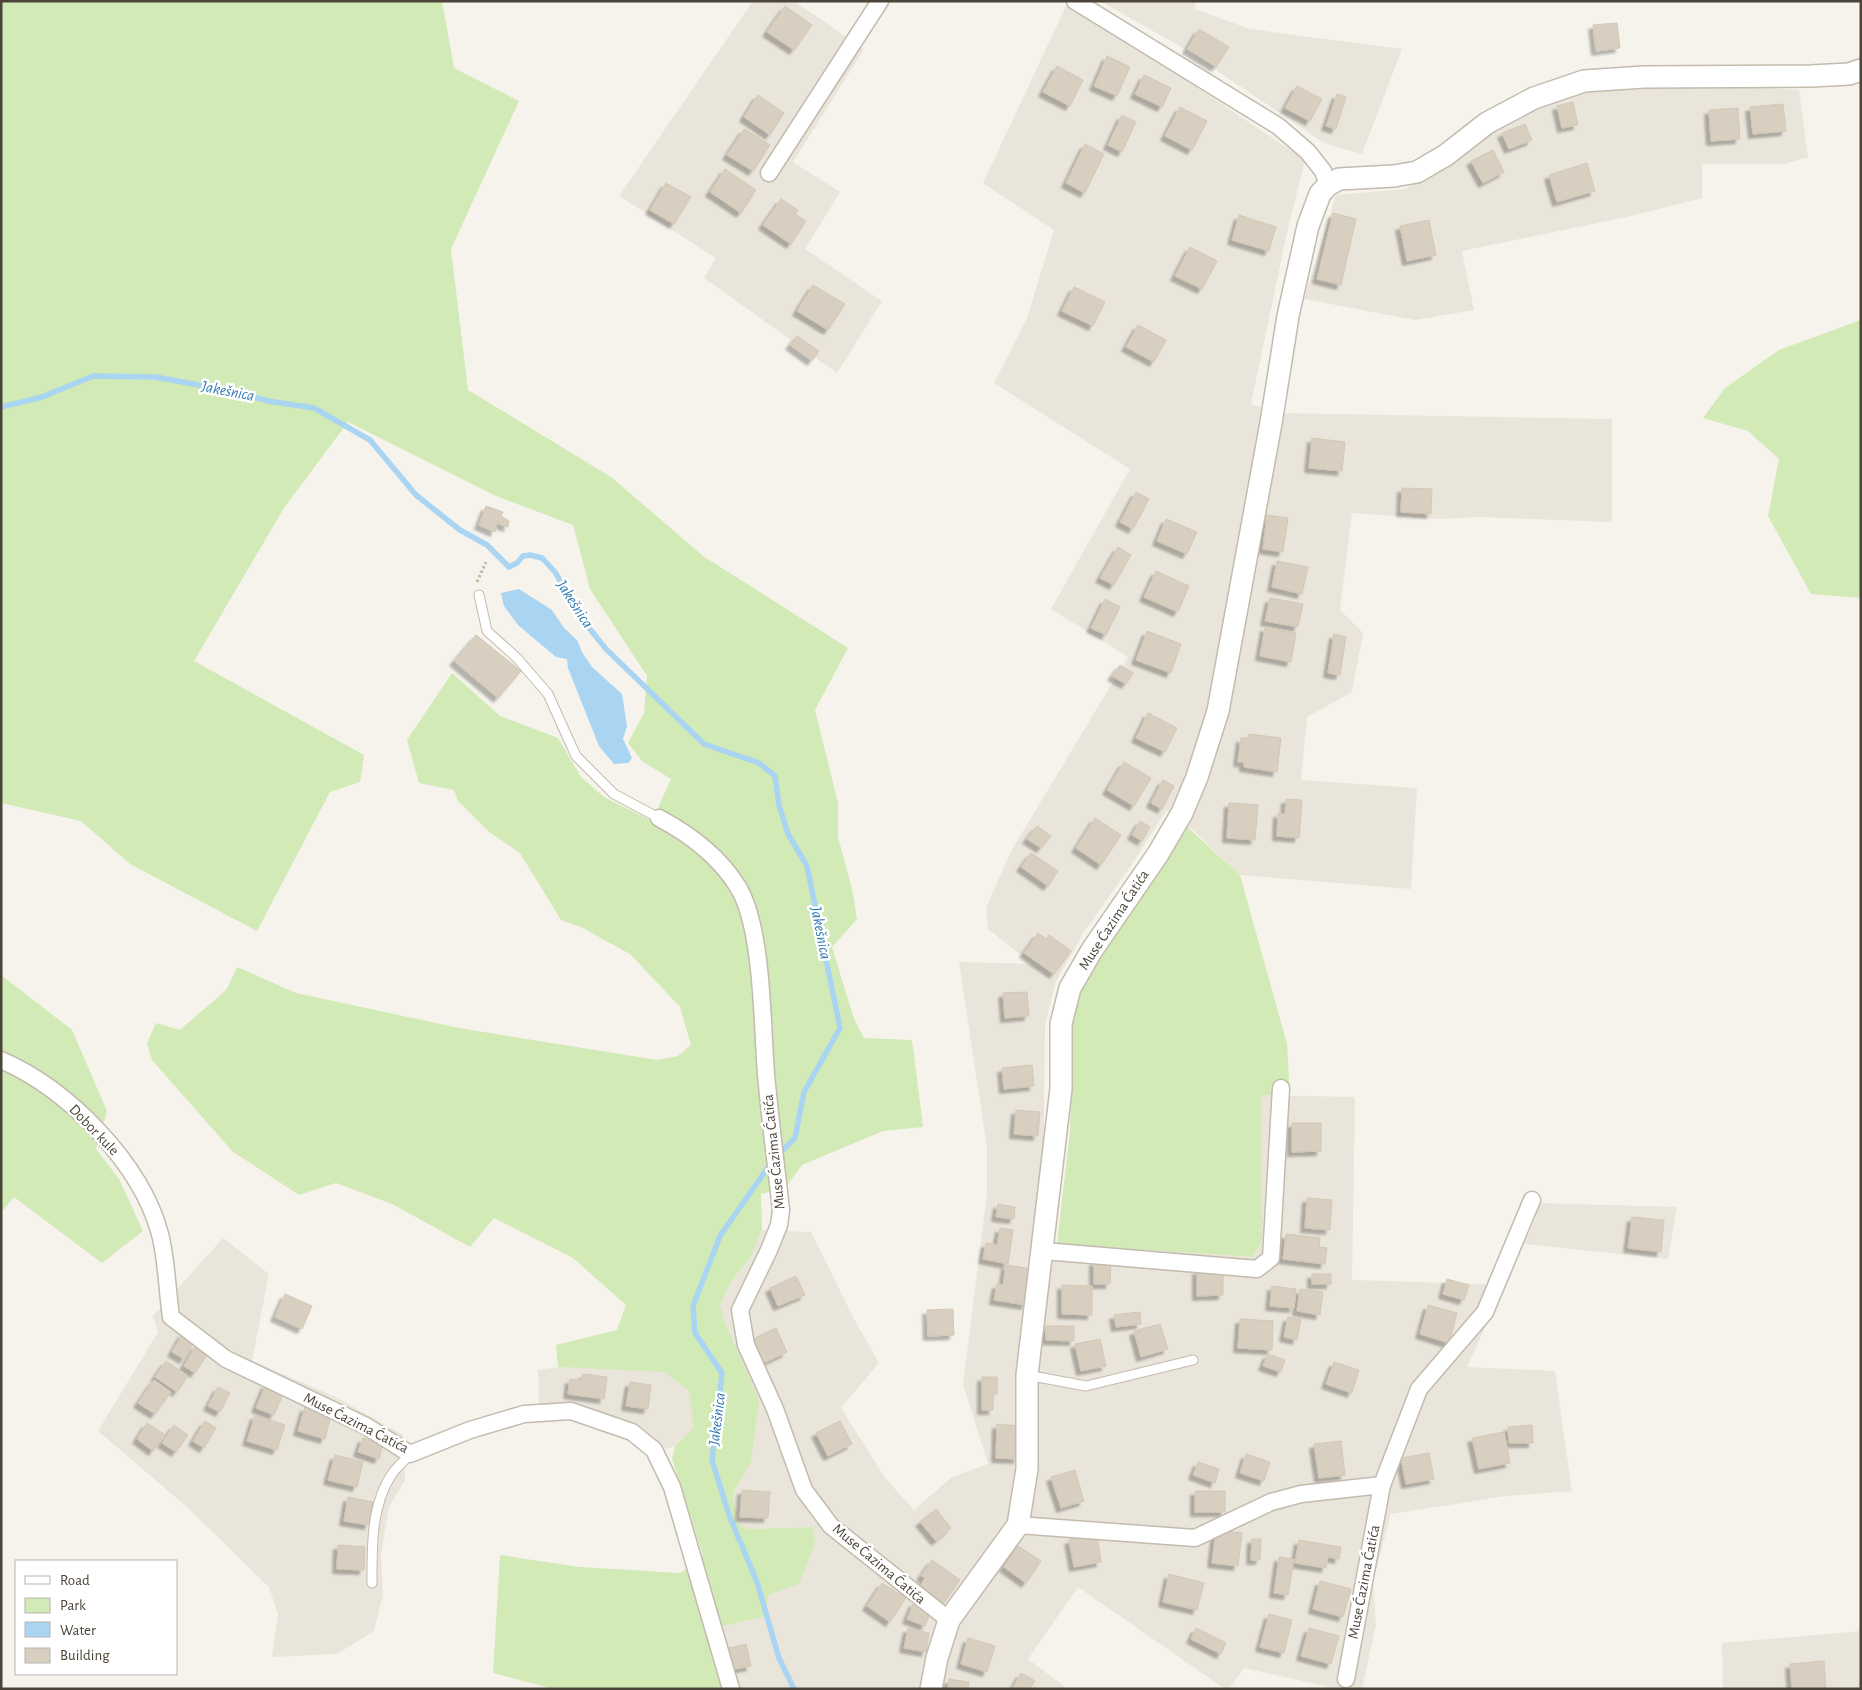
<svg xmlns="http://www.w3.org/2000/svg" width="1862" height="1690" viewBox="0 0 1862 1690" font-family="'Alegreya Sans',sans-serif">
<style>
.residential{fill:#eae5da}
.green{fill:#d2eab5}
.water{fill:#a9d4f2}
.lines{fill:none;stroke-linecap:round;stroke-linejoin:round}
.stream{stroke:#a9d4f2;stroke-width:5.5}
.building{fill:#d8cfc1;stroke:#d3c7b4;filter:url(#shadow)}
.service-casing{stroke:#c2bbae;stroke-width:11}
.minor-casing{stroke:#c2bbae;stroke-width:19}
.tertiary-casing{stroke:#c2bbae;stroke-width:24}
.path{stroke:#c4b79f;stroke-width:3;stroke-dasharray:2.5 2.5;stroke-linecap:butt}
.service{stroke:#fff;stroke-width:9}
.minor{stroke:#fff;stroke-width:16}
.tertiary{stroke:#fff;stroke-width:21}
.labels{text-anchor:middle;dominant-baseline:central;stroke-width:5;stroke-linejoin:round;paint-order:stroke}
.street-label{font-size:15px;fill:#4b4439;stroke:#fff}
.water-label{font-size:16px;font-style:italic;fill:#2e7ab2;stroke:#fff}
</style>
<defs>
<filter id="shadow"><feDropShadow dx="-4.5" dy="4.5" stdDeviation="1" flood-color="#0004"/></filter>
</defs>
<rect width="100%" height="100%" fill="#f6f3ec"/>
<g class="residential">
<polygon points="753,1 794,1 864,49 793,162 840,192 805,249 882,301 837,373 704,278 716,258 619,196"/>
<polygon points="1100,1 1195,1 1195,9 1250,29 1402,49 1362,154 1324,143 1185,49"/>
<polygon points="1067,4 1141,50 1305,160 1287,233 1251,404 1279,413 1612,419 1612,522 1481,517 1440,519 1352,513 1340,610 1363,633 1352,692 1307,717 1301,780 1417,788 1411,889 1240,875 1194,831 1166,811 1132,864 1084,932 1056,981 1045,1025 1043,1199 1037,1242 1253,1257 1262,1241 1262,1095 1355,1097 1352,1280 1484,1284 1502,1291 1467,1367 1555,1371 1572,1491 1506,1496 1391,1514 1373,1581 1376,1625 1362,1689 1337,1689 1244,1668 1229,1689 1225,1689 1078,1587 1028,1659 1068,1689 722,1689 709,1640 723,1626 766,1616 768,1595 799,1584 811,1527 748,1529 737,1523 733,1493 751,1462 720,1305 731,1282 751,1256 762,1230 811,1232 854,1319 879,1363 841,1408 885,1478 914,1510 952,1477 988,1464 963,1384 987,1194 987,1148 959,962 1032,964 988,929 986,908 1011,851 1128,657 1051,609 1130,469 994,383 1027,318 1054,230 983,183"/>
<polygon points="1607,82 1690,83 1799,90 1808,157 1785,164 1702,164 1702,198 1631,216 1462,251 1474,310 1415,320 1304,299 1336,195 1405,189 1439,171 1504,120"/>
<polygon points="1539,1203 1677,1207 1668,1259 1524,1244 1535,1220"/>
<polygon points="223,1238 269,1274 252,1361 336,1397 403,1435 405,1480 389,1507 381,1555 383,1595 374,1631 337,1654 272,1657 278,1614 269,1587 187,1507 98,1431 158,1332 153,1316"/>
<polygon points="558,1367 665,1371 689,1391 693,1428 675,1446 665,1449 645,1430 623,1419 569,1405 539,1405 538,1370"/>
<polygon points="1861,1631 1861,1689 1723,1689 1722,1643"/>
</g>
<g class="green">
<polygon points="1,1 442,1 454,68 519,101 451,249 468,390 611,477 703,556 848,648 815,710 838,803 838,837 852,889 857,919 832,947 854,1019 864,1038 912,1040 923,1127 883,1131 802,1165 785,1188 761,1194 762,1230 751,1256 731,1282 720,1305 725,1323 759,1400 751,1462 733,1493 737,1523 748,1529 812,1527 815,1543 799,1584 768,1595 766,1616 723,1626 709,1640 722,1689 554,1689 493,1673 500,1555 579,1567 680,1573 703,1556 672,1459 675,1446 693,1428 689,1391 665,1372 558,1367 556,1345 617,1330 626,1305 573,1258 494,1218 470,1247 392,1204 336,1183 299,1195 232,1151 152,1060 147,1043 156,1023 180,1030 227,989 237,967 296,993 459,1028 657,1060 678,1056 691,1045 680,1007 630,954 581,927 561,920 520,853 488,831 458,801 454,790 419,783 407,740 452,673 500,716 558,738 581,777 604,797 652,821 671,779 642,761 628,743 644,713 647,676 590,589 573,525 496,496 348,422 284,508 194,661 364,755 360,782 330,792 257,931 130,864 81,821 1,803"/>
<polygon points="1861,320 1861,598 1811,594 1768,516 1779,459 1748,431 1703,418 1725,388 1779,350"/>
<polygon points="1185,825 1240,875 1287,1044 1290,1096 1262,1095 1262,1241 1253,1257 1057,1244 1070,1132 1073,1015 1093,960"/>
<polygon points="1,975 72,1030 107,1111 96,1149 119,1179 143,1231 102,1263 14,1197 1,1213"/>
</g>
<polygon class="water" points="519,589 552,610 564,628 577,640 582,652 592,667 622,694 627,726 623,739 632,758 628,763 614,764 599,746 568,668 567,659 556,657 518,625 504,606 501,593"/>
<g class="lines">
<g class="stream">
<polyline points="1,407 42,397 93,376 155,377 232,391 268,401 314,408 370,440 416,495 460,530 487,545 509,567 517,563 523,556 530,555 542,558 555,572 581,618 606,649 704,744 759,763 775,776 779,805 788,834 807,866 840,1028 804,1092 795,1138 784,1149"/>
<polyline points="771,1163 720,1236 693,1306 695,1333 722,1373 712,1460 729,1515 757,1582 779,1658 794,1689"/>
</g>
</g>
<g class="building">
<polygon points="785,6 812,25 794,50 767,32"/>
<polygon points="1617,23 1620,48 1596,51 1593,25"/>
<polygon points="1199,29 1229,47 1216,67 1187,49"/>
<polygon points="1107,56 1130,67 1117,96 1094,86"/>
<polygon points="1057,66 1083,80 1070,106 1043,92"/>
<polygon points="1144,75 1171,88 1162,107 1135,94"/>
<polygon points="1297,86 1322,99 1310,121 1285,108"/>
<polygon points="1337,94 1346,97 1336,129 1326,126"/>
<polygon points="758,95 784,113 770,135 744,117"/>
<polygon points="1573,102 1578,125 1562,128 1557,106"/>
<polygon points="1783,104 1786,131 1753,134 1750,107"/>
<polygon points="1180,107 1207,121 1192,150 1165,136"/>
<polygon points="1738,108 1740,139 1711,141 1709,110"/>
<polygon points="1122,115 1136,122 1122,152 1108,145"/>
<polygon points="1525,124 1532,140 1509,149 1502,133"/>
<polygon points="744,129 770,145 753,171 727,155"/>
<polygon points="1085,144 1104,154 1085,193 1066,183"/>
<polygon points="1493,150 1504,172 1483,183 1471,161"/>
<polygon points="1587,163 1595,191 1557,202 1549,175"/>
<polygon points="725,169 756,190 741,213 710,192"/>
<polygon points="666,183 691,197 674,224 650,210"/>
<polygon points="781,199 798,210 795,214 806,221 791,244 763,225"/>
<polygon points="1333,213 1356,219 1341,285 1317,279"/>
<polygon points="1239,215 1276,227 1269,251 1232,240"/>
<polygon points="1429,220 1436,255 1407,261 1400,226"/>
<polygon points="1190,247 1217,261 1202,289 1175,276"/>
<polygon points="813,285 845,304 828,330 797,311"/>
<polygon points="1074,287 1105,302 1093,326 1062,311"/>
<polygon points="1138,325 1166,340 1154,362 1126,347"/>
<polygon points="797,336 819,351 812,361 790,345"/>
<polygon points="1312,438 1345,442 1342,471 1309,468"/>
<polygon points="1402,488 1432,489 1431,514 1401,512"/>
<polygon points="1136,492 1149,499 1133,529 1120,522"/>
<polygon points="486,506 503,512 501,516 509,521 508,527 497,523 495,532 479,525"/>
<polygon points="1267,515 1288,518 1283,552 1263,549"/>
<polygon points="1166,519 1197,532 1187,554 1157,541"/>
<polygon points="1118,547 1131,555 1114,585 1100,578"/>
<polygon points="1277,561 1308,567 1302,594 1272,587"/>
<polygon points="1156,571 1189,586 1178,612 1144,597"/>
<polygon points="1270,598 1303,604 1298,627 1265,621"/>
<polygon points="1105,599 1120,607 1106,635 1091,628"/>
<polygon points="1265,627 1296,633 1291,662 1260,656"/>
<polygon points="1147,631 1181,644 1171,673 1136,660"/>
<polygon points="1334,634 1346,637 1340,675 1328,673"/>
<polygon points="476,635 521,671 498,698 454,661"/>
<polygon points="1120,665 1133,673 1126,684 1112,676"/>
<polygon points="1148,713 1177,728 1165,752 1136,738"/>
<polygon points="1249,734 1281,738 1277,772 1244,767 1244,762 1238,762 1241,738 1249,739"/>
<polygon points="1124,762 1151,778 1134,806 1107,790"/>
<polygon points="1163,780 1174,786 1162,809 1151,803"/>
<polygon points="1286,799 1302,800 1299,838 1277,836 1278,813 1285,814"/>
<polygon points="1229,803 1258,805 1255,840 1227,838"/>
<polygon points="1095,818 1121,835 1101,865 1076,848"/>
<polygon points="1140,821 1150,827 1142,841 1132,835"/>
<polygon points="1037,826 1051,836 1041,848 1027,839"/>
<polygon points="1031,853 1058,871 1048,886 1021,867"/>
<polygon points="1038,933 1046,939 1049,935 1071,951 1054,974 1024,953"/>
<polygon points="1027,992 1029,1016 1005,1018 1003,993"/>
<polygon points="1032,1065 1034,1086 1004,1089 1002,1068"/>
<polygon points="1016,1110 1040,1112 1038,1136 1014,1134"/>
<polygon points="1292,1123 1321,1123 1321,1151 1292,1152"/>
<polygon points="1307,1198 1332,1200 1330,1230 1305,1228"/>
<polygon points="998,1204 1015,1207 1014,1219 996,1217"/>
<polygon points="1632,1217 1664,1220 1661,1252 1628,1248"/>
<polygon points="1000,1228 1013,1230 1008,1264 983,1259 986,1243 997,1245"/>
<polygon points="1286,1234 1320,1238 1319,1247 1327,1248 1325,1264 1283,1259"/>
<polygon points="1094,1261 1111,1262 1110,1284 1094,1284"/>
<polygon points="1006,1265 1032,1269 1026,1305 994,1300 997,1284 1003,1285"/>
<polygon points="1197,1270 1223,1270 1223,1295 1197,1296"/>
<rect x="1312" y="1274" width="19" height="10"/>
<polygon points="796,1276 805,1295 778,1306 770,1288"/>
<polygon points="1447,1279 1469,1285 1464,1300 1443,1294"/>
<polygon points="1062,1285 1092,1286 1092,1315 1062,1314"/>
<polygon points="1272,1286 1296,1289 1294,1308 1270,1306"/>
<polygon points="1300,1289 1323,1292 1320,1315 1297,1311"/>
<polygon points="285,1294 312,1306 302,1329 275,1317"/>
<polygon points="1428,1305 1457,1313 1449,1343 1420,1334"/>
<polygon points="953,1309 954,1335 928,1336 927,1310"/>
<polygon points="1140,1312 1141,1324 1116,1327 1114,1315"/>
<polygon points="1288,1317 1301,1319 1297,1340 1284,1337"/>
<polygon points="1240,1319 1273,1321 1272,1350 1238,1348"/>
<polygon points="1160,1324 1168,1349 1141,1357 1134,1331"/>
<polygon points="1046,1326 1074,1326 1074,1341 1046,1340"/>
<polygon points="776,1328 787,1352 764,1363 753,1339"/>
<polygon points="183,1333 195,1340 184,1359 172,1352"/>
<polygon points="1100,1339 1106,1366 1081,1371 1075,1344"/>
<polygon points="196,1345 208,1353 195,1373 184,1366"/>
<polygon points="1268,1354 1285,1360 1281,1372 1263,1366"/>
<polygon points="166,1361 188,1376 177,1392 155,1377"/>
<polygon points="1334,1362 1359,1370 1352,1393 1326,1384"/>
<polygon points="583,1374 607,1377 604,1399 568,1394 570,1379 582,1380"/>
<polygon points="982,1377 997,1377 997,1394 993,1394 993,1410 982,1410"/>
<polygon points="154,1380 171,1392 155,1414 138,1403"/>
<polygon points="630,1382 651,1385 648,1409 626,1406"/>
<polygon points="266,1384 284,1392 274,1415 256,1408"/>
<polygon points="218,1387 230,1393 220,1412 208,1406"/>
<polygon points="305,1407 331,1415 325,1439 298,1431"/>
<polygon points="255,1415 285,1425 277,1450 247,1441"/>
<polygon points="205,1421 216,1428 204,1448 193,1441"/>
<polygon points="840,1421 852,1444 828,1456 816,1433"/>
<polygon points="147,1423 164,1434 153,1451 137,1439"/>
<polygon points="997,1424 1019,1426 1018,1459 996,1458"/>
<polygon points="174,1425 188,1435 176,1452 162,1443"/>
<polygon points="1532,1425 1533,1443 1509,1443 1508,1427"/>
<polygon points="1504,1432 1510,1463 1479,1469 1472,1438"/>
<polygon points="363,1438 383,1444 379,1459 358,1452"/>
<polygon points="1341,1441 1345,1475 1319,1478 1314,1444"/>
<polygon points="1429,1453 1434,1479 1406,1484 1401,1458"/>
<polygon points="1246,1454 1270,1462 1264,1481 1240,1473"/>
<polygon points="335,1455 363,1462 357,1487 328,1480"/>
<polygon points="1198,1462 1219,1469 1215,1483 1193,1475"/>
<polygon points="1075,1470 1084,1501 1061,1508 1051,1477"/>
<polygon points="742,1490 770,1492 768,1518 740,1517"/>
<rect x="1195" y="1491" width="30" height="21"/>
<polygon points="348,1497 373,1502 369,1525 344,1521"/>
<polygon points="936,1509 951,1528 936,1541 920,1522"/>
<polygon points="1216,1530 1242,1533 1238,1566 1212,1563"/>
<polygon points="1097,1535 1101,1562 1074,1567 1069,1540"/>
<polygon points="1252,1539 1261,1539 1260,1560 1251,1560"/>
<polygon points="1299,1540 1341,1547 1339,1559 1328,1557 1326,1568 1295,1563"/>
<polygon points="338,1545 365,1547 364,1570 337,1569"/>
<polygon points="1018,1546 1041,1561 1026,1583 1004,1567"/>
<polygon points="1279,1557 1294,1559 1288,1595 1274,1593"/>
<polygon points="932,1560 960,1580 944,1603 920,1586 925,1578 921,1576"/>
<polygon points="1169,1574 1204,1583 1197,1610 1163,1602"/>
<polygon points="1320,1581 1351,1589 1343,1617 1313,1609"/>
<polygon points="882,1583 906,1598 890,1622 867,1606"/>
<polygon points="914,1602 932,1609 925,1626 907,1619"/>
<polygon points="1269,1614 1292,1620 1284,1653 1260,1647"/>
<polygon points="908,1628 929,1633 926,1652 904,1648"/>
<polygon points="1196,1628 1226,1643 1221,1654 1191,1639"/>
<polygon points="1309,1628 1339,1636 1331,1664 1301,1656"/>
<polygon points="968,1638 995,1646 987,1672 961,1664"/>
<polygon points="746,1644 751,1666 731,1670 725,1649"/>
<polygon points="1824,1661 1826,1689 1792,1689 1790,1664"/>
<polygon points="1021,1673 1035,1681 1030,1689 1012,1689"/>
<polygon points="949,1679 969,1682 968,1689 948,1689"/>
</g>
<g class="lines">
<defs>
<g id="service">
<polyline points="479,595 487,631 517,658 548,694 576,756 614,794 659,818"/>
<polyline points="1027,1375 1086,1386 1193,1360"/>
<path d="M372 1583C372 1547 371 1505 392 1474 397 1467 405 1460 410 1454"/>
</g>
<g id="minor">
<polyline points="1075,1 1278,126 1308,152 1323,171 1328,185"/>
<polyline points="769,173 880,1"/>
<path d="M659 818C691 835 719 856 738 887 763 928 762 1024 766 1074 770 1119 776 1164 781 1210L779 1225 769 1250 740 1310 746 1345 775 1409 804 1490 831 1526 949 1620"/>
<path d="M1 1060C68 1089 141 1163 160 1234 167 1261 167 1290 171 1317L226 1359 366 1426 410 1454 470 1430 524 1414 571 1411 632 1432 654 1450 672 1487 731 1689"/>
<polyline points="1044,1251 1257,1269 1271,1258 1281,1088"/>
<polyline points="1018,1525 1195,1538 1271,1502 1301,1494 1382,1485"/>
<polyline points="1346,1679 1382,1485 1419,1389 1485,1312 1532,1200"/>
</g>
<polyline id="tertiary" points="931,1689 937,1658 949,1620 1018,1525 1027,1469 1027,1375 1061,1089 1061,1024 1070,988 1092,950 1158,854 1182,813 1197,777 1218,711 1271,423 1288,316 1308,226 1320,194 1328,185 1339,179 1394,176 1417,172 1446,155 1487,123 1534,98 1584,81 1644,77 1811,76 1849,74 1861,70"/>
</defs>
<use href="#service" class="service-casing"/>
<use href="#minor" class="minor-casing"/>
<use href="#tertiary" class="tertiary-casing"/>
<polyline class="path" points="477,582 486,562"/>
<use href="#service" class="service"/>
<use href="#minor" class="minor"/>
<use href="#tertiary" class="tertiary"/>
</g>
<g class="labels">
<g class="street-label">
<text transform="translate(1114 920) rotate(-57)">Muse Ćazima Ćatića</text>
<text transform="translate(94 1130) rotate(46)">Dobor kule</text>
<text transform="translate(774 1152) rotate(-96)">Muse Ćazima Ćatića</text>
<text transform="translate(356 1423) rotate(27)">Muse Ćazima Ćatića</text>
<text transform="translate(879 1564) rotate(40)">Muse Ćazima Ćatića</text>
<text transform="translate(1364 1582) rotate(-79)">Muse Ćazima Ćatića</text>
</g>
<g class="water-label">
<text transform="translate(228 391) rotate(11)">Jakešnica</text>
<text transform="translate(575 604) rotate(57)">Jakešnica</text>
<text transform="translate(821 933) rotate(79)">Jakešnica</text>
<text transform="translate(717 1419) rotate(-83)">Jakešnica</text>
</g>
</g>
<rect width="1862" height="1690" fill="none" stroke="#4b4439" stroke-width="5"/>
<rect x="15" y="1560" width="162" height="115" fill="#ffffff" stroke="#b7b4b0"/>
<rect x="25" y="1576" width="25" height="8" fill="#ffffff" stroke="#b7b4b0"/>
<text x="60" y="1585" font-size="15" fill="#4b4439">Road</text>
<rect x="25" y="1598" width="25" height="15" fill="#d2eab5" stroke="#b7b4b0"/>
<text x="60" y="1610" font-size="15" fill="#4b4439">Park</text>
<rect x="25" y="1622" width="25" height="15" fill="#a9d4f2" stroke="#b7b4b0"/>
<text x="60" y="1635" font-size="15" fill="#4b4439">Water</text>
<rect x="25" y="1648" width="25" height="15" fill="#d8cfc1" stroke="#b7b4b0"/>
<text x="60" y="1660" font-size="15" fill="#4b4439">Building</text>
</svg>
